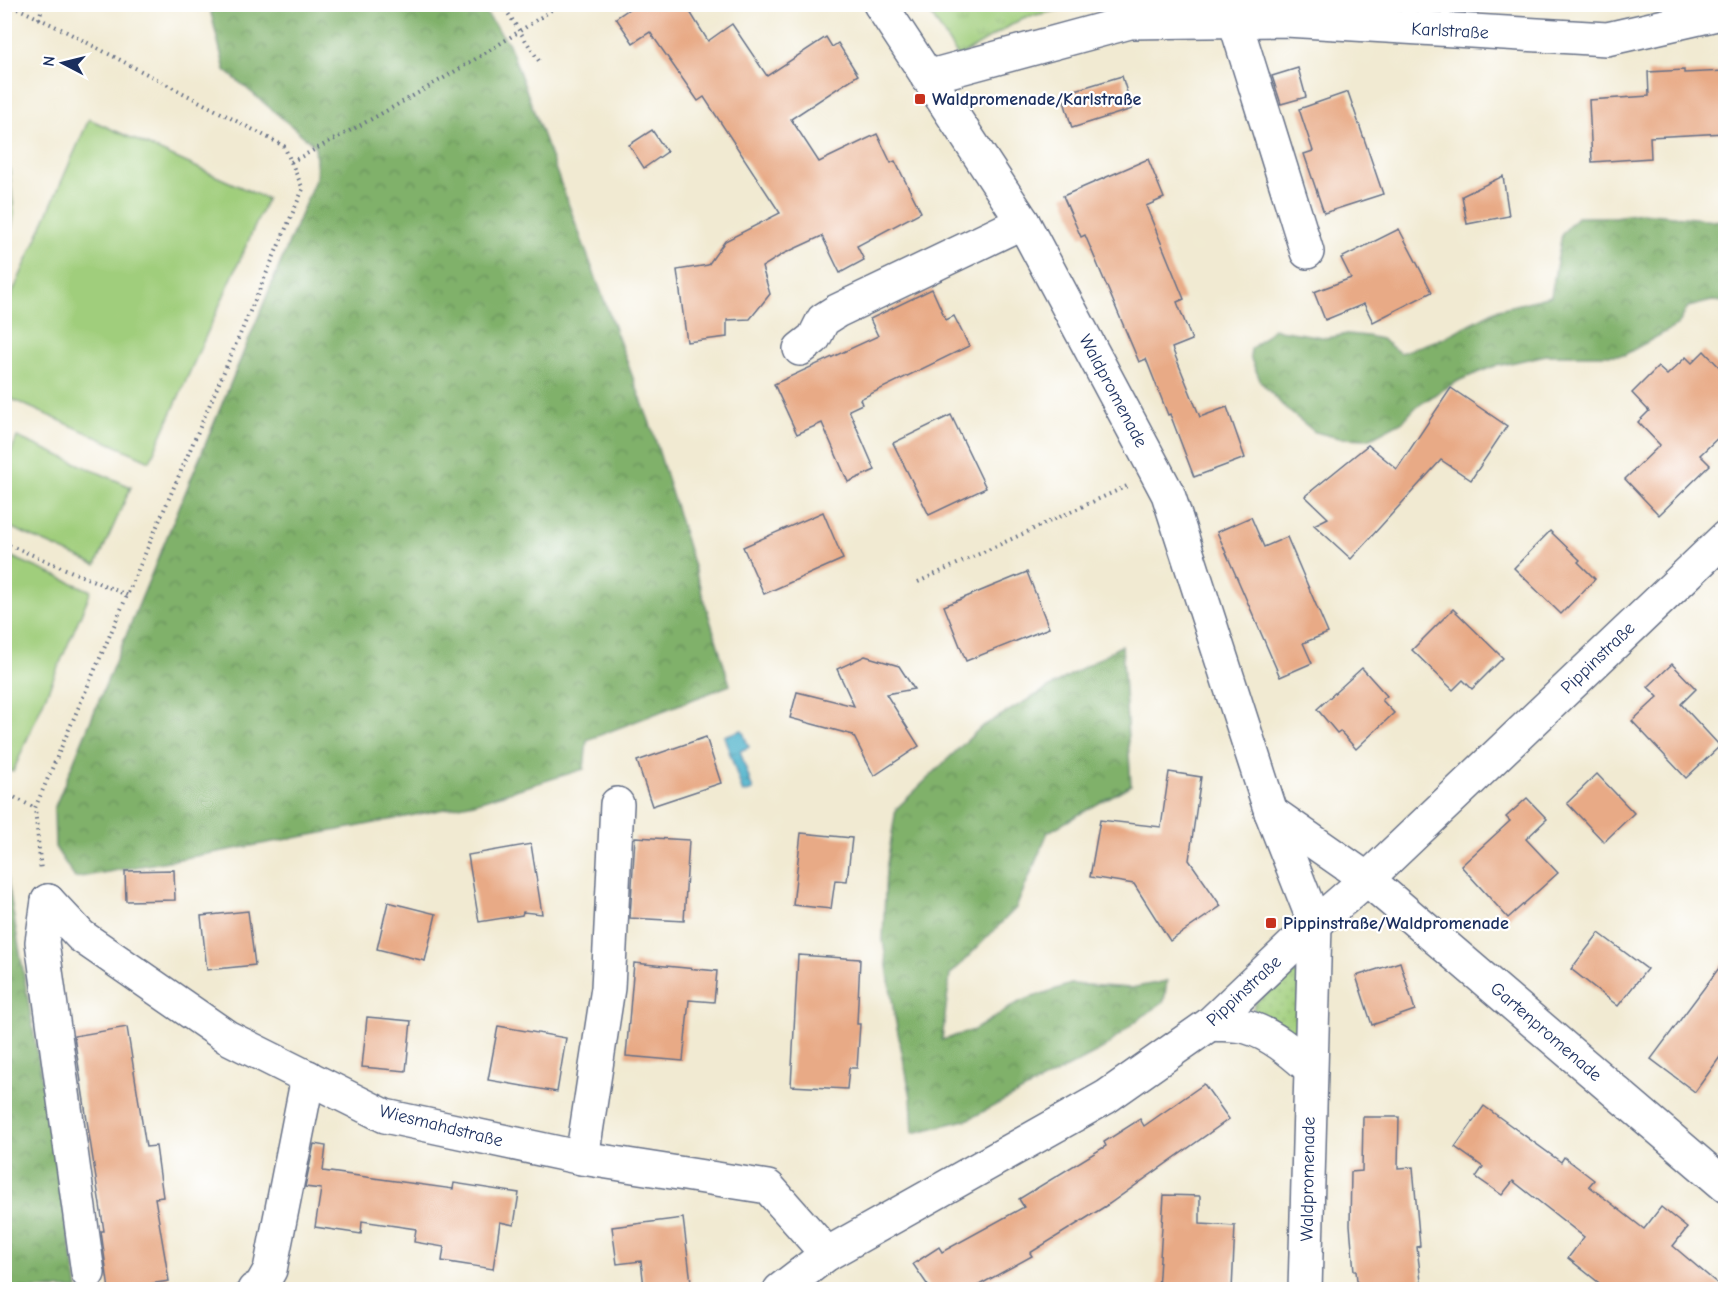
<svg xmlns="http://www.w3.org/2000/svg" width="1730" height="1294" viewBox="0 0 1730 1294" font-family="'Comic Neue',sans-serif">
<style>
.grass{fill:url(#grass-dots);stroke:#5e7e6c;stroke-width:1.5}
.forest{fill:url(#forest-crowns);stroke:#4e7064;stroke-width:1.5}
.park{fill:url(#park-tufts);stroke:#5e7e6c;stroke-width:1.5}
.pitch{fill:#a0ce7b;stroke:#5e7e6c;stroke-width:1.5}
.water{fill:url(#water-ripples);stroke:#327094;stroke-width:1.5}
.building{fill:#e8aa86}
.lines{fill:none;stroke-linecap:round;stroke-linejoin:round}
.minor-casing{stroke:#667087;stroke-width:36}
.path{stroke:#667087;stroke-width:4;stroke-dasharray:1.5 4.5;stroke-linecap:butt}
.minor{stroke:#fff;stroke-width:33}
.poi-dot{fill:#c8321e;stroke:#fff;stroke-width:2}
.labels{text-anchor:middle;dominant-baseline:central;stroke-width:4.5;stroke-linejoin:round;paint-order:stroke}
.street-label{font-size:18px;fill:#1b2f5e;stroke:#fff}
.poi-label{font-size:18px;font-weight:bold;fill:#1b2f5e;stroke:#fff;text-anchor:start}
</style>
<defs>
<pattern id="grass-dots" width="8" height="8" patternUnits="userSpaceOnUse" patternTransform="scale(1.5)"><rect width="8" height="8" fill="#a0ce7b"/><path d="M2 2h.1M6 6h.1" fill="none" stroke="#89b16d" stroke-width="1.8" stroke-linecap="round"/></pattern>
<pattern id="forest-crowns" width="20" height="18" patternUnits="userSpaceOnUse" patternTransform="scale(1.5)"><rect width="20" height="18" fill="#80b16b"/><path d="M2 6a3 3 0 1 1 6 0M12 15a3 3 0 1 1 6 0" fill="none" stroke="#68905b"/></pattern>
<pattern id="park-tufts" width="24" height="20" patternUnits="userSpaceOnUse" patternTransform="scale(1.5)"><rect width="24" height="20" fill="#a0ce7b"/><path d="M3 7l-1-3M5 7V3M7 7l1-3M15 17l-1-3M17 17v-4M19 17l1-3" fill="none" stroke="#89b16d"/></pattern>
<pattern id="water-ripples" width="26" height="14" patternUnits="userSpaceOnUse" patternTransform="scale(1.5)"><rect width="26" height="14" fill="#4ab0c9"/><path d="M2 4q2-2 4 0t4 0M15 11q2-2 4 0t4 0" fill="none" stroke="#3d90a6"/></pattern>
</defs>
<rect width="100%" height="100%" fill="#fff"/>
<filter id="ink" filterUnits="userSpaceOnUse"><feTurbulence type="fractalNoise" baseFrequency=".0167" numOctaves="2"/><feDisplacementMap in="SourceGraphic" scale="12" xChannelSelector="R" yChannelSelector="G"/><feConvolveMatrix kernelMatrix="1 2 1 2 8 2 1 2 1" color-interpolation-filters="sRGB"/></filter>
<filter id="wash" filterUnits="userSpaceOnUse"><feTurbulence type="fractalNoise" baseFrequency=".008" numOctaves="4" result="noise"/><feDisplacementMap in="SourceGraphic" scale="24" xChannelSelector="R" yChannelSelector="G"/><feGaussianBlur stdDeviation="1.35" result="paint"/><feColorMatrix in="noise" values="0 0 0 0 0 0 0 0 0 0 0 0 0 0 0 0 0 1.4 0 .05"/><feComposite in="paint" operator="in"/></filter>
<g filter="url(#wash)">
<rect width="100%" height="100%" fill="#f1ead2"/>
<polygon class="grass" points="1294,973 1300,974 1298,1035 1292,1036 1256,1013 1253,1008 1256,1002"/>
<g class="forest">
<polygon points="209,5 480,5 509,44 652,429 730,685 587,740 584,769 474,803 355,827 75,878 55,847 54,809 317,175 315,146 225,70"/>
<polygon points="1641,213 1725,221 1725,302 1712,301 1688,307 1678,325 1624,355 1546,355 1492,367 1460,380 1439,392 1416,407 1403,421 1369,439 1339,438 1315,432 1285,408 1261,382 1250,357 1251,349 1273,329 1328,338 1347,334 1367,336 1381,339 1400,353 1441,339 1499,309 1551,296 1562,234 1577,217 1614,217"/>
<polygon points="1122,645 1131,785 1048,832 1016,908 950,975 942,1040 974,1030 1021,1001 1071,984 1131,988 1167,981 1164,1001 1131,1025 1103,1049 969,1119 913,1133 911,1097 894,1013 883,940 886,870 896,809 981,727"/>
<polygon points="5,866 78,1289 5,1289"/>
</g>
<polygon class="park" points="1064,4 1064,9 1023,18 958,57 925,5"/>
<g class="pitch">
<polygon points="89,119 267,199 150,461 5,396 5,310"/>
<polygon points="5,152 9,165 14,214 5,266"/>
<polygon points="17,437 131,487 96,565 5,525 5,467"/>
<polygon points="5,554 91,591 13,772 4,768"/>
</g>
<polygon class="water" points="742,730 749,747 740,751 753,790 743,793 724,736"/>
<g id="blocks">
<g class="building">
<polygon points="631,4 690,4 687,7 708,41 732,24 767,76 826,37 832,47 838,43 858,75 791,119 819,162 877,134 891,163 895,161 921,212 857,246 864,260 840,273 822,236 783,254 762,267 770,294 750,319 727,320 727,337 687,342 677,270 708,265 725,241 780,213 704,97 698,101 650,32 633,43 616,18 632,7"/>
<polygon points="1298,68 1306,97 1281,104 1272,76"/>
<polygon points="1684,70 1684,73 1725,71 1725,133 1650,137 1651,158 1592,162 1589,100 1649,96 1648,72"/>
<polygon points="1122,76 1132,109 1072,128 1062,94"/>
<polygon points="1348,92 1383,194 1324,213 1304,154 1313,151 1299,109"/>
<polygon points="652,130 667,152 644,168 629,145"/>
<polygon points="1148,159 1164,198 1146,206 1184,299 1177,302 1192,340 1172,348 1200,417 1227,407 1245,458 1194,477 1170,414 1168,415 1146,359 1139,362 1085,235 1081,237 1063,196"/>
<polygon points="1503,176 1509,216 1467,224 1462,196"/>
<polygon points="1399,229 1432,292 1373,322 1364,304 1325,320 1314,292 1351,278 1341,258"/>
<polygon points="932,289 946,320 954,316 969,346 860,399 862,404 849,410 875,470 848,482 822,423 797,434 774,384 878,336 870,319"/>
<polygon points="1704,351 1725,373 1725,431 1700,455 1710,465 1659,515 1625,479 1660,445 1638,422 1649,411 1632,393 1658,367 1667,375 1686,357 1692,363"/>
<polygon points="1451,388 1507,426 1471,480 1441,460 1351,559 1314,525 1328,518 1305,496 1368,445 1397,469"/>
<polygon points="951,415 986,488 929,515 893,443"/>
<polygon points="823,512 843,559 764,594 743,547"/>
<polygon points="1251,517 1264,547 1287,537 1328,633 1303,643 1312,663 1280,677 1217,532"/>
<polygon points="1550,531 1580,560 1578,562 1595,579 1561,614 1514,568"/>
<polygon points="1027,572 1049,628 966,661 944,606"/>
<polygon points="1453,609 1503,658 1472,689 1463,680 1453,690 1412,650"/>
<polygon points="865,656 899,666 914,689 886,694 919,746 874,776 853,735 790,718 797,692 854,706 837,669"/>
<polygon points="1672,664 1696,689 1681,704 1720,746 1686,778 1632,721 1658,697 1648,687"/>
<polygon points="1362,668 1387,696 1382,700 1394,713 1356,749 1340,731 1337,733 1317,709"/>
<polygon points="706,737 721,783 652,806 637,761"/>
<polygon points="1169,772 1201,777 1189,860 1221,906 1170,941 1134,884 1090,877 1100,820 1161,827"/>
<polygon points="1597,774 1634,813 1604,842 1567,803"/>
<polygon points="1527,798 1547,819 1526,839 1558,873 1508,918 1461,866 1510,821 1506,817"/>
<polygon points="801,833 852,838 847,881 835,880 831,909 793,905"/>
<polygon points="635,837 689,840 684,921 630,918"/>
<polygon points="531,844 542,914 523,912 522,915 479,922 468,855"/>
<polygon points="174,870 175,900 126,901 125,871"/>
<polygon points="388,902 436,914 425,961 377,949"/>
<polygon points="248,911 255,965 207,970 201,916"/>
<polygon points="1599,933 1647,969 1618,1006 1571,969"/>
<polygon points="798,955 860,959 857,1024 860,1024 857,1068 849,1068 847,1089 791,1086"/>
<polygon points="1725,960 1725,1050 1695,1092 1651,1059"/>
<polygon points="1400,962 1415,1010 1372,1025 1356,976"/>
<polygon points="634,963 717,971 714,1002 689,1000 683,1061 626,1056"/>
<polygon points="367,1017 411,1021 406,1071 362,1067"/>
<polygon points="498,1026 566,1038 557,1092 488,1080"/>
<polygon points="127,1027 146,1147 156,1146 163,1197 155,1198 169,1281 109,1290 101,1231 104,1231 74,1036"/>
<polygon points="1204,1084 1229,1119 1109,1204 1030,1253 1032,1256 970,1290 931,1290 913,1264 939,1247 942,1252 1024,1207 1019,1199 1106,1146 1104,1142 1140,1119 1144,1126"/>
<polygon points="1484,1106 1561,1162 1564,1157 1594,1180 1589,1186 1644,1229 1661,1207 1687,1228 1673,1246 1725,1290 1608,1290 1568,1258 1584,1237 1513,1181 1502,1195 1476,1177 1483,1167 1455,1147"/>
<polygon points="1363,1117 1399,1117 1398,1168 1413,1167 1420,1246 1417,1247 1422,1290 1358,1290 1356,1271 1354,1271 1350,1225 1351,1172 1362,1171"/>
<polygon points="314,1144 326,1146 323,1171 453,1189 454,1183 519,1193 514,1225 500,1222 493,1269 442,1261 444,1247 414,1242 416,1229 362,1221 361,1234 315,1227 321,1189 305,1187"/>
<polygon points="1164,1195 1200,1196 1200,1224 1235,1226 1232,1290 1158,1290"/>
<polygon points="683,1218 691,1282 644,1287 641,1261 617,1264 612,1227"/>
</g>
</g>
</g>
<g filter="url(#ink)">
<use href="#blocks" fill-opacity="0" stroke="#667087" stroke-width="1.5"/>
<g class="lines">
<defs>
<g id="minor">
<polyline points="880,4 1023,222 1168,494 1271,812 1315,924 1305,1290"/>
<polyline points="1235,21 1307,252"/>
<polyline points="927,77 1130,22 1286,20 1607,39 1726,12"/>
<polyline points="800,349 814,338 823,320 837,311 1023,222"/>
<polyline points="1271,812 1367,879 1726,1186"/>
<polyline points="48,901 81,936 227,1037 385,1116 582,1158 768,1187 827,1254"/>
<polyline points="48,901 42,942 88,1273"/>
<path d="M1210 1024C1222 1025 1236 1024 1247 1027 1271 1034 1292 1052 1310 1068"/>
<polyline points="582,1158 608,988 617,804"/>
<polyline points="254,1290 261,1286 270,1270 308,1077"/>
<polyline points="780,1290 827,1254 1106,1097 1210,1024 1315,924 1367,879 1726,537"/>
</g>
</defs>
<use href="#minor" class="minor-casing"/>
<g class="path">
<polyline points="13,4 15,7 63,30 284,146 303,189 35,808 41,871"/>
<polyline points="502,4 541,64"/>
<polyline points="39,19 43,4"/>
<path d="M291 162C383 114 475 63 560 4"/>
<polyline points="4,543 127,595"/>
<polyline points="918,582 1127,486"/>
<polyline points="4,792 35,808"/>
</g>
<use href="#minor" class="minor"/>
</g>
</g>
<g class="poi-dot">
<rect x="914" y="93" width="12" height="12" rx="3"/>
<rect x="1265" y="917" width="12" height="12" rx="3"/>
</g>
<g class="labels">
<g class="street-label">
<text transform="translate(1450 31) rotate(3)">Karlstraße</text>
<text transform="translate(1113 391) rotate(62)">Waldpromenade</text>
<text transform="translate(1598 658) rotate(-44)">Pippinstraße</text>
<text transform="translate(1244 991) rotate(-43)">Pippinstraße</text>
<text transform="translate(1546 1032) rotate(41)">Gartenpromenade</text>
<text transform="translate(441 1126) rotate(14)">Wiesmahdstraße</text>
<text transform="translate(1308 1179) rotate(-89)">Waldpromenade</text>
</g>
<g class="poi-label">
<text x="932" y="99">Waldpromenade/Karlstraße</text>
<text x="1283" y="923">Pippinstraße/Waldpromenade</text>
</g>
</g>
<rect width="1730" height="1294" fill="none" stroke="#fff" stroke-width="24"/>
<g transform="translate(63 63) rotate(277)" stroke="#ffffff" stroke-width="4.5" paint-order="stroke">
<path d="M0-4.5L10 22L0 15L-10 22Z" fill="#1b2f5e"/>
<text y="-9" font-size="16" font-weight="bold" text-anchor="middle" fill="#1b2f5e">N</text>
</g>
</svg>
